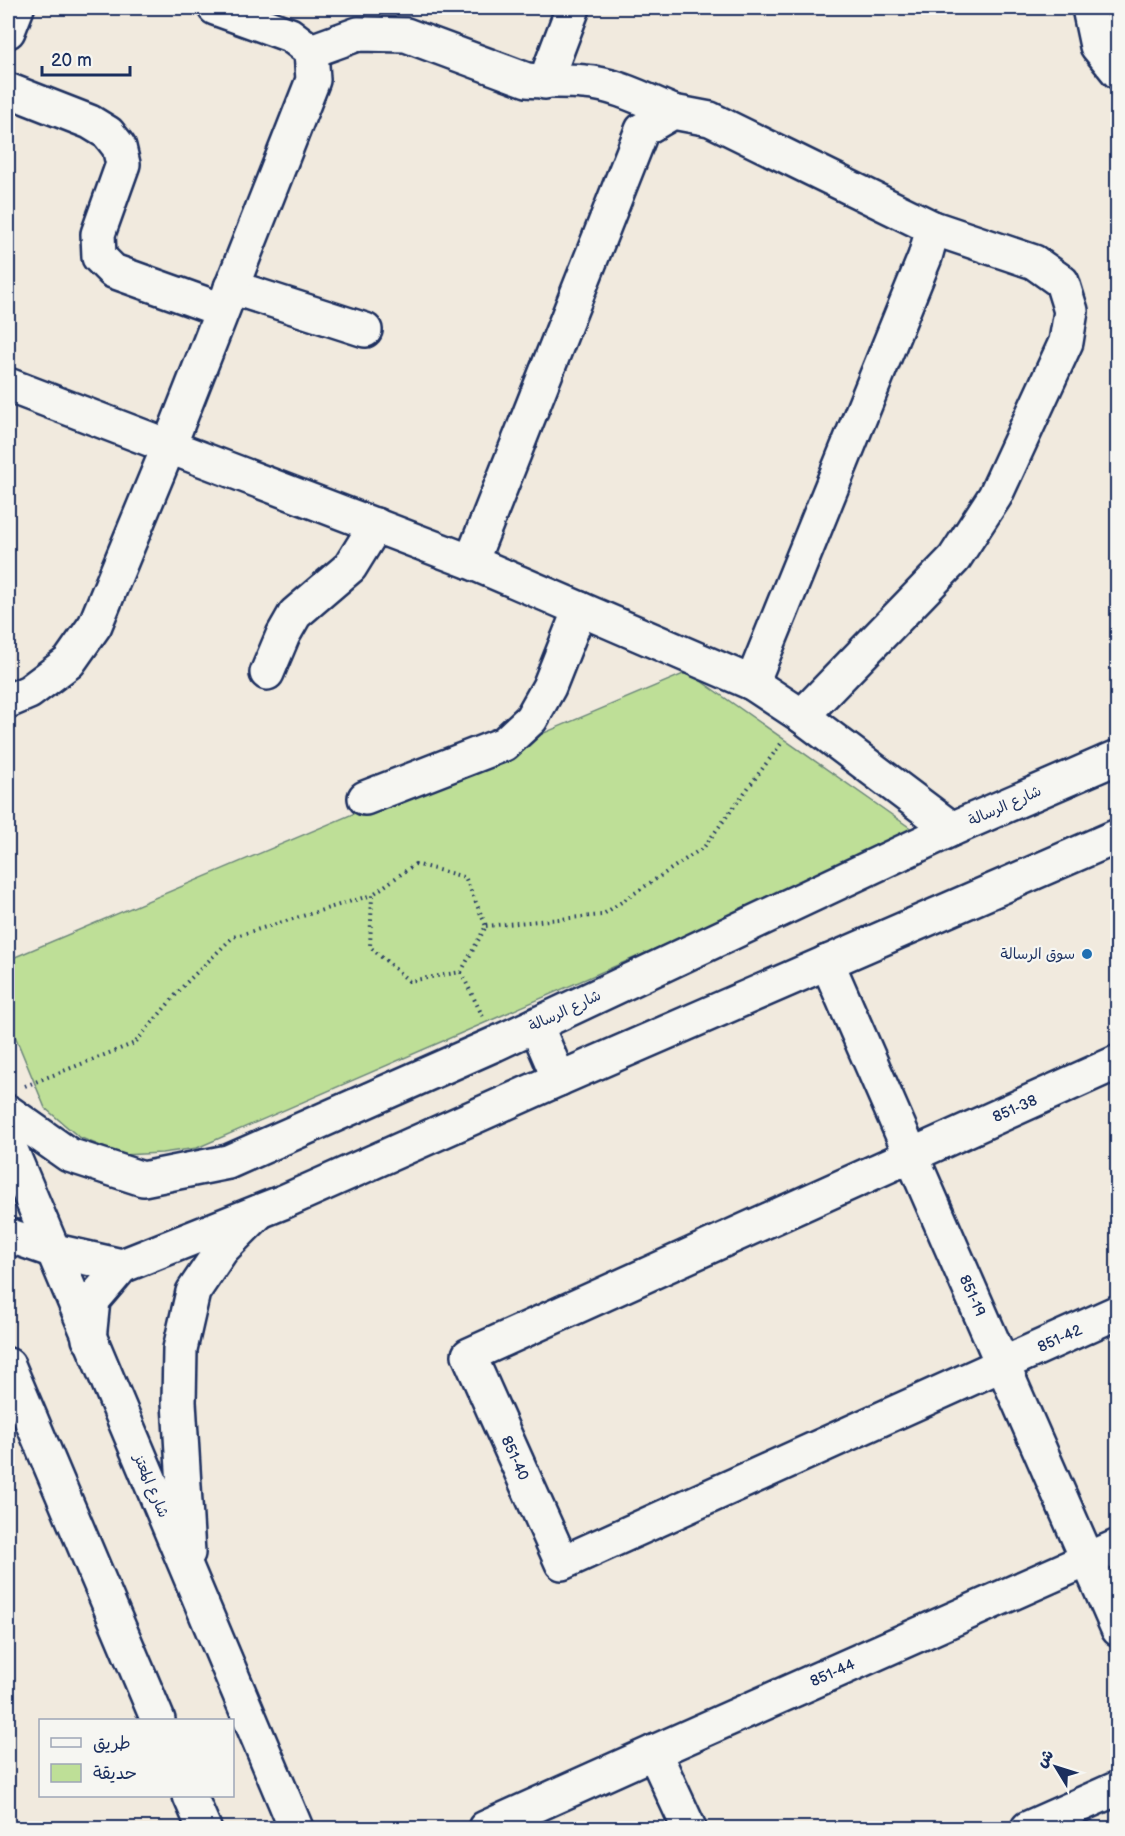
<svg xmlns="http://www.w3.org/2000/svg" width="1125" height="1836" viewBox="0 0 1125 1836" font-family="'Balsamiq Sans','Playpen Sans Arabic',sans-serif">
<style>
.green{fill:#bedf97;stroke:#6c877a;stroke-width:1.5}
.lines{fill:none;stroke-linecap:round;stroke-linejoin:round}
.minor-casing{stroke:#1b2f5e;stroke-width:38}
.major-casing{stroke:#1b2f5e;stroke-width:38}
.path{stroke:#1b2f5e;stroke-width:4;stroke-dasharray:1.5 4.5;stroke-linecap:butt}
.minor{stroke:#f6f6f2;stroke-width:33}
.major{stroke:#f6f6f2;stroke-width:33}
.poi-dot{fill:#1f6fb2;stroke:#f6f6f2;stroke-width:2}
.labels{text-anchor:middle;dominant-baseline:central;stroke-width:4.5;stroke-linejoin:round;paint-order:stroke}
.street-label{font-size:15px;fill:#1b2f5e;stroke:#f6f6f2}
.poi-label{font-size:15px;fill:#1b2f5e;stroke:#f6f6f2;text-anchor:end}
</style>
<rect width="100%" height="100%" fill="#f1eade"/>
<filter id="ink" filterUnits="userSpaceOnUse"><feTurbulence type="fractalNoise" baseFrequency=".0167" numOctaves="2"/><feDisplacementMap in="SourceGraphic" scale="12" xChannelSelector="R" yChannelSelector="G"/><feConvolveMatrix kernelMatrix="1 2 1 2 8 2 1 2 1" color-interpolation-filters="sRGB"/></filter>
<g filter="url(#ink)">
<polygon class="green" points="688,672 919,834 197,1148 162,1153 122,1155 79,1137 45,1108 8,1019 8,960"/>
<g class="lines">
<defs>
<g id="minor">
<polyline points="1089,8 1097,46 1118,72"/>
<polyline points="8,31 17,8"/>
<path d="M311 51 358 34 406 35 527 80C546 82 565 80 584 82 615 84 645 100 673 112"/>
<polyline points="545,82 573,8"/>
<polyline points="8,90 90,122 108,133 119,147 123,164 98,234 99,257 113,271 222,310"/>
<polyline points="231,287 365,330"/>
<polyline points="8,385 471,562 752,683 802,716 952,829"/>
<polyline points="471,562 642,130 673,112 710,119 933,228 925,257 752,683"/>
<polyline points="267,673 283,635 295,614 350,567 376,525"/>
<polyline points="8,701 29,692 69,662 95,625 169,446 313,80 311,51 290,35 215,8"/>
<polyline points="802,716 954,559 995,496 1066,342 1071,311 1062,282 1034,262 933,228"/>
<polyline points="365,798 504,744 531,719 549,687 580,609"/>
<path id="s1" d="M827 962 1118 1629"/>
<polyline points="536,1025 559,1079"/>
<path id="s2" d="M1118 1062 469 1355 562 1563 1118 1312"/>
<polyline points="8,1112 69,1155 143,1179 228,1162 495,1044 952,829 1118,757"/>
<polyline points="8,1235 51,1250 122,1266 283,1202 559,1079 1118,836"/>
<polyline points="485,1828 654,1752"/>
<path id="s3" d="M689 1828 654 1752 1118 1546"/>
<polyline points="1028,1828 1118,1788"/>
</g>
<g id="major">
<polyline points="8,1143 296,1828"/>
<polyline points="89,1339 93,1300 122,1266"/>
<polyline points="8,1365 158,1720"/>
<polyline points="188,1553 179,1402 180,1349 193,1292 222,1249 259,1212"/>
<polyline points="190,1796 204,1828"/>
</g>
</defs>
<use href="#minor" class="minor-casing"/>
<use href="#major" class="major-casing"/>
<g class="path">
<polygon points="415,864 465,877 486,926 461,972 409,981 370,947 372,895"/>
<polyline points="486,926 602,915 704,847 783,741"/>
<polyline points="461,972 483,1017"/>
<polyline points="25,1086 135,1043 185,984 233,937 372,895"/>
</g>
<use href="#minor" class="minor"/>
<use href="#major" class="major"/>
</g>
</g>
<circle class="poi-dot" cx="1087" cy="954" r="6"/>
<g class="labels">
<g class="street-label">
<text transform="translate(1005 806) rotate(-24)">شارع الرسالة</text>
<text transform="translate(565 1011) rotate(-25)">شارع الرسالة</text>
<text transform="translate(1015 1109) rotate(-24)">851-38</text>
<text stroke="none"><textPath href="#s1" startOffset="364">851-19</textPath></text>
<text stroke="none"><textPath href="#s2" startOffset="1486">851-42</textPath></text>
<text stroke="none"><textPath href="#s2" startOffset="825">851-40</textPath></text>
<text transform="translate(151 1486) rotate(67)">شارع المعتز</text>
<text stroke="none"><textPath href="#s3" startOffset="279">851-44</textPath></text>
</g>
<g class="poi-label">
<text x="1075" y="954">سوق الرسالة</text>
</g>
</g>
<rect width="1125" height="1836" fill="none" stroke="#f6f6f2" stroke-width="30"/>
<rect x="15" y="15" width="1095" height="1806" fill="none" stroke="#1b2f5e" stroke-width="2" filter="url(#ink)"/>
<rect x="39" y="1719" width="195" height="78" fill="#f6f6f2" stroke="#9ea6b7" stroke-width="1.5"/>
<rect x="51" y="1738" width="30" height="9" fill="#f6f6f2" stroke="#9ea6b7" stroke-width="1.5"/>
<text x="93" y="1749" font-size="18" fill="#1b2f5e">طريق</text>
<rect x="51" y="1764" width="30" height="18" fill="#bedf97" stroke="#9ea6b7" stroke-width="1.5"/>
<text x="93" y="1779" font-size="18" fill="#1b2f5e">حديقة</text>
<g transform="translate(1056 1767) rotate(308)" stroke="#f6f6f2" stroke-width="4.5" paint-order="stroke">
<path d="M0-4.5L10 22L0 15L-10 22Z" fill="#1b2f5e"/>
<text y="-9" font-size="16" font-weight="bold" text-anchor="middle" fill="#1b2f5e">ش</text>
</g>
<path d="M42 66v9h88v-9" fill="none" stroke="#1b2f5e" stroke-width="3"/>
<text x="51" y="66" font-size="18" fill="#1b2f5e" stroke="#f6f6f2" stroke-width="4.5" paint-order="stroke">20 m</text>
</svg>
